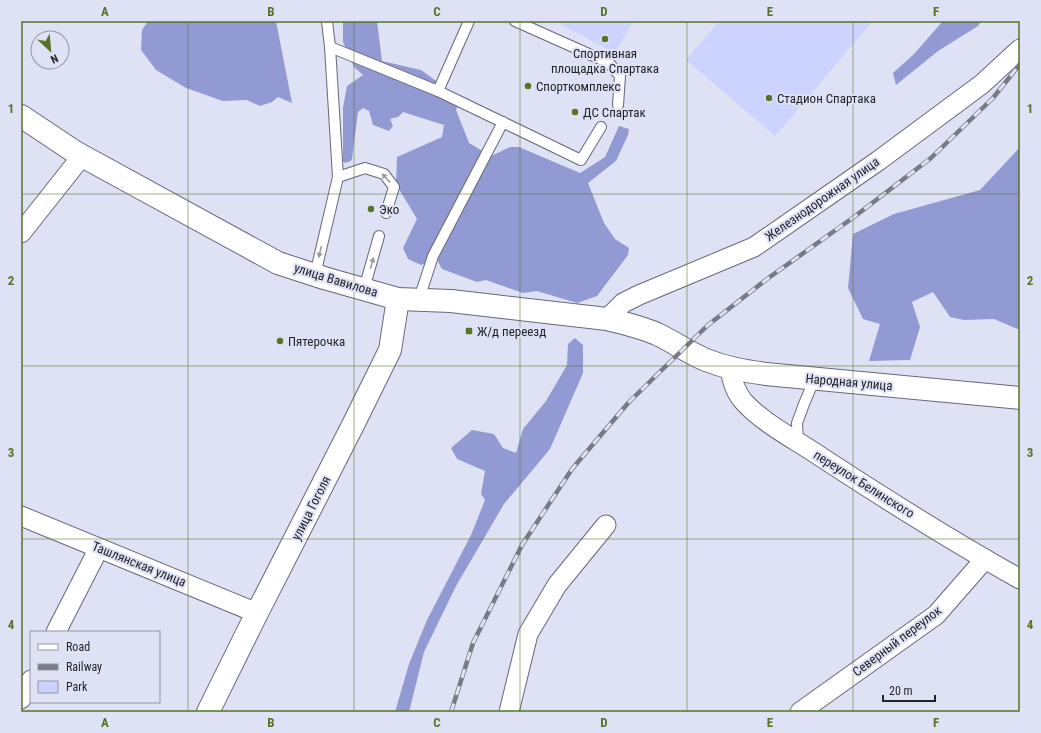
<svg xmlns="http://www.w3.org/2000/svg" width="1041" height="733" viewBox="0 0 1041 733" font-family="'Roboto Condensed',sans-serif">
<style>
.green{fill:#ccd3fe}
.forest{fill:#929ad4}
.lines{fill:none;stroke-linecap:round;stroke-linejoin:round}
.lane-casing{stroke:#656878;stroke-width:12}
.street-casing{stroke:#656878;stroke-width:21}
.secondary-casing{stroke:#656878;stroke-width:24}
.lane{stroke:#fff;stroke-width:10}
.street{stroke:#fff;stroke-width:19}
.secondary{stroke:#fff;stroke-width:22}
.rail-casing{stroke:#787a86;stroke-width:4.5}
.rail{stroke:#dfe2f5;stroke-width:3;stroke-dasharray:9;stroke-linecap:butt}
.oneway{fill:#9c9ca0}
.grid{fill:none;stroke:#567328;stroke-width:1;stroke-opacity:0.55}
.poi-dot{fill:#567328;stroke:#dfe2f5;stroke-width:1.5}
.labels{text-anchor:middle;dominant-baseline:central;stroke-width:4;stroke-linejoin:round;paint-order:stroke}
.poi-label{font-size:13px;fill:#23242b;stroke:#dfe2f5;text-anchor:start}
.street-label{font-size:13px;fill:#23242b;stroke:#dfe2f5}
.neatline{fill:none;stroke:#567328;stroke-width:1.5}
.grid-label{font-size:13px;text-anchor:middle;font-weight:bold;fill:#567328}
</style>
<rect width="100%" height="100%" fill="#dfe2f5"/>
<g class="green">
<polygon points="562,21 633,21 615,53 560,24"/>
<polygon points="719,21 873,21 775,136 686,60"/>
</g>
<g class="forest">
<polygon points="148,21 276,21 292,103 278,97 272,102 260,106 247,100 223,101 186,88 156,70 141,50 142,30"/>
<polygon points="343,21 377,21 382,61 421,70 461,99 456,110 469,143 491,156 510,147 519,147 580,173 605,157 619,126 629,129 628,135 616,161 588,183 604,223 615,239 629,248 628,255 597,296 577,303 537,291 523,293 486,280 477,282 442,269 437,260 421,265 408,259 403,248 417,219 396,184 397,157 442,137 444,125 403,112 398,117 390,119 393,126 389,131 373,125 369,111 363,108 358,112 352,159 351,161 345,163 343,161 343,108 347,86 363,75 354,67 343,42"/>
<polygon points="943,21 981,21 978,26 938,51 896,85 893,73 914,54"/>
<polygon points="1020,147 1020,330 994,319 964,320 950,317 933,292 912,302 920,327 910,360 869,361 880,324 863,319 848,288 853,234 894,214 980,190"/>
<polygon points="575,338 583,345 583,373 550,449 504,504 456,586 424,652 409,712 395,712 409,664 427,620 471,535 485,500 481,494 485,471 457,459 451,448 472,430 494,434 503,448 516,453 523,429 546,401 567,365 568,344"/>
</g>
<g class="lines">
<defs>
<g id="lane">
<polyline points="327,21 330,47 338,177"/>
<polyline points="515,21 609,63 620,76 618,105"/>
<polyline points="330,47 438,91 581,160 601,127"/>
<polyline points="438,91 469,21"/>
<polyline points="315,275 338,177 365,168 384,174 394,187 386,213"/>
<polyline points="364,289 379,236"/>
<polyline points="419,299 433,256 503,122"/>
<polyline points="798,442 797,423 804,404 815,378"/>
</g>
<g id="street">
<polyline points="21,233 82,156"/>
<polyline points="607,319 623,303 639,295 754,247 878,161 982,84 1020,49"/>
<path d="M730 368C732 381 735 392 744 402 762 422 792 438 815 453 882 497 950 540 1020 579"/>
<polyline points="21,516 257,613"/>
<polyline points="56,632 99,548"/>
<polyline points="21,699 31,680"/>
<polyline points="509,712 528,634 557,585 606,525"/>
<polyline points="800,712 936,615 985,559"/>
</g>
<g id="secondary">
<path d="M21 116 75 152 278 263 324 278 398 299 451 301 607 319C624 323 641 327 657 334 674 342 689 353 706 360 726 368 745 371 766 374L1020 398"/>
<polyline points="208,712 257,613 354,423 390,350 398,299"/>
</g>
</defs>
<use href="#lane" class="lane-casing"/>
<use href="#street" class="street-casing"/>
<use href="#secondary" class="secondary-casing"/>
<use href="#lane" class="lane"/>
<use href="#street" class="street"/>
<use href="#secondary" class="secondary"/>
<defs>
<polyline id="rail" points="451,712 473,643 522,545 572,469 629,402 708,325 767,279 854,217 931,158 993,98 1020,64"/>
</defs>
<use href="#rail" class="rail-casing"/>
<use href="#rail" class="rail"/>
</g>
<defs><path id="oneway-solid" d="M-6-.8H1V-3.2L6.5 0L1 3.2V.8H-6Z"/></defs>
<g class="oneway">
<use href="#oneway-solid" transform="translate(386 178) rotate(-133)"/>
<use href="#oneway-solid" transform="translate(320 252) rotate(103)"/>
<use href="#oneway-solid" transform="translate(372 263) rotate(-74)"/>
</g>
<path class="grid" d="M188 21V712M354 21V712M520 21V712M687 21V712M853 21V712M21 194H1020M21 366H1020M21 539H1020"/>
<g class="poi-dot">
<circle cx="605" cy="39" r="4"/>
<circle cx="528" cy="86" r="4"/>
<circle cx="769" cy="98" r="4"/>
<circle cx="575" cy="112" r="4"/>
<circle cx="371" cy="209" r="4"/>
<rect x="465" y="327" width="8" height="8" rx="2"/>
<circle cx="280" cy="341" r="4"/>
</g>
<g class="labels">
<g class="poi-label">
<text x="605" y="53" text-anchor="middle">Спортивная<tspan x="605" dy="15">площадка Спартака</tspan></text>
<text x="536" y="86">Спорткомплекс</text>
<text x="777" y="98">Стадион Спартака</text>
<text x="583" y="112">ДС Спартак</text>
<text x="379" y="209">Эко</text>
<text x="477" y="331">Ж/д переезд</text>
<text x="288" y="341">Пятерочка</text>
</g>
<g class="street-label">
<text transform="translate(822 199) rotate(-35)">Железнодорожная улица</text>
<text transform="translate(336 280) rotate(17)">улица Вавилова</text>
<text transform="translate(849 382) rotate(5)">Народная улица</text>
<text transform="translate(864 484) rotate(32)">переулок Белинского</text>
<text transform="translate(311 508) rotate(-63)">улица Гоголя</text>
<text transform="translate(139 564) rotate(22)">Ташлянская улица</text>
<text transform="translate(897 641) rotate(-37)">Северный переулок</text>
</g>
</g>
<rect width="1041" height="733" fill="none" stroke="#dfe2f5" stroke-width="44"/>
<rect x="30" y="631" width="130" height="72" fill="#dfe2f5" stroke="#9496a4"/>
<rect x="38" y="644" width="20" height="6" fill="#ffffff" stroke="#9496a4"/>
<text x="66" y="651" font-size="12" fill="#23242b">Road</text>
<rect x="38" y="664" width="20" height="6" fill="#787a86" stroke="#9496a4"/>
<text x="66" y="671" font-size="12" fill="#23242b">Railway</text>
<rect x="38" y="681" width="20" height="12" fill="#ccd3fe" stroke="#9496a4"/>
<text x="66" y="691" font-size="12" fill="#23242b">Park</text>
<g transform="translate(50 50) rotate(154)"><circle r="19" fill="#dfe2f5" stroke="#9496a4"/>
<path d="M0-3L7 15L0 10L-7 15Z" fill="#567328"/>
<text y="-6" font-size="11" font-weight="bold" text-anchor="middle" fill="#23242b">N</text>
</g>
<path d="M883 695v6h52v-6" fill="none" stroke="#23242b" stroke-width="2"/>
<text x="889" y="695" font-size="12" fill="#23242b" stroke="#dfe2f5" stroke-width="3" paint-order="stroke">20 m</text>
<rect x="22" y="22" width="997" height="689" class="neatline"/>
<g class="grid-label">
<text x="105" y="16">A</text>
<text x="271" y="16">B</text>
<text x="437" y="16">C</text>
<text x="604" y="16">D</text>
<text x="770" y="16">E</text>
<text x="936" y="16">F</text>
<text x="11" y="113">1</text>
<text x="1030" y="113">1</text>
<text x="11" y="285">2</text>
<text x="1030" y="285">2</text>
<text x="11" y="457">3</text>
<text x="1030" y="457">3</text>
<text x="11" y="629">4</text>
<text x="1030" y="629">4</text>
<text x="105" y="727">A</text>
<text x="271" y="727">B</text>
<text x="437" y="727">C</text>
<text x="604" y="727">D</text>
<text x="770" y="727">E</text>
<text x="936" y="727">F</text>
</g>
</svg>
